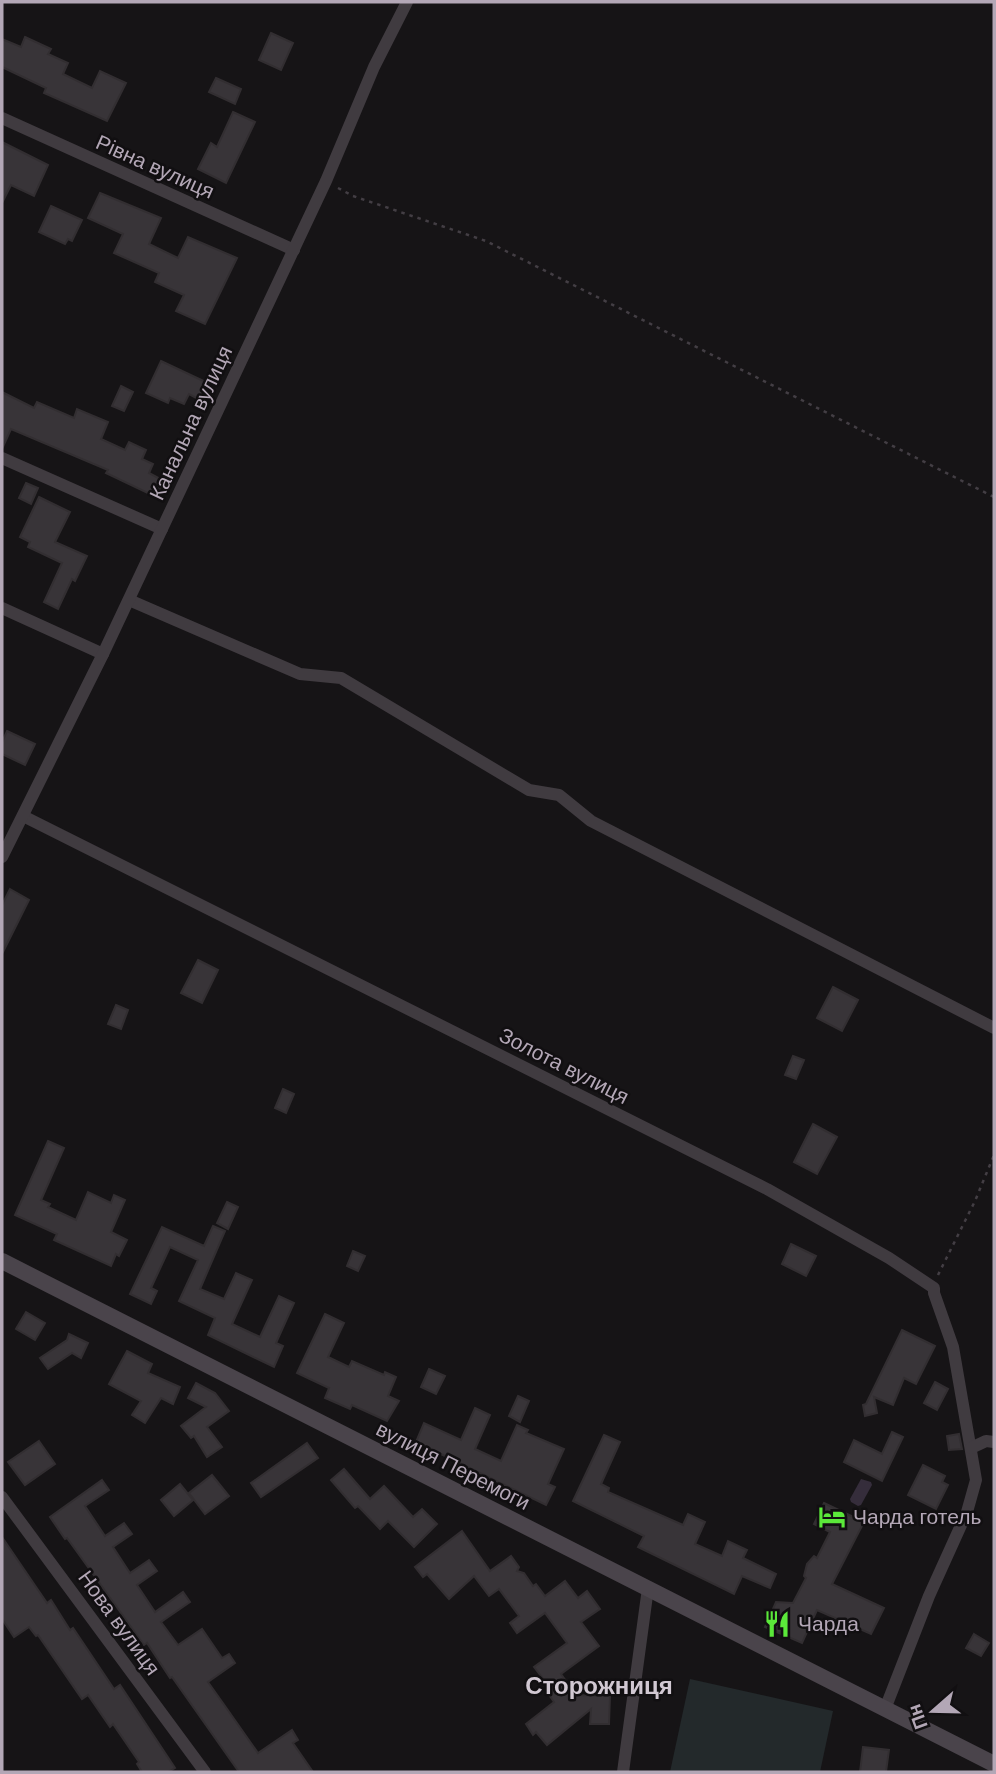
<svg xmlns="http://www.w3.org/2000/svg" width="996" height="1774" viewBox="0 0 996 1774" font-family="'DM Sans',sans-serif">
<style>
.green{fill:#23292b}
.water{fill:#352d3b}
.building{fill:#383438;stroke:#322e31;stroke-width:2}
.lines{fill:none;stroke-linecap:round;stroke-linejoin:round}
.path{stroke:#433e44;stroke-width:2.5;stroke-dasharray:3.5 5;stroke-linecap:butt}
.street{stroke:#403b40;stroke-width:12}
.secondary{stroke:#4a444b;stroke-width:16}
.labels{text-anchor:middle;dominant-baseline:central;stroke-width:5;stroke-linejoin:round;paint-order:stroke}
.street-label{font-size:21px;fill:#b3a7b6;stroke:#110f11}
.poi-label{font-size:21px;fill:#b3a7b6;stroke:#110f11;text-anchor:start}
.quarter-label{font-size:24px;font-weight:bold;fill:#d1c8d2;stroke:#110f11}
</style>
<rect width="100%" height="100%" fill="#161416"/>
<polygon class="green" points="690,1679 833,1711 820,1772 670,1772"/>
<polygon class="water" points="861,1479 871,1482 872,1485 861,1505 858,1506 851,1502 850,1499"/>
<g class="building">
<polygon points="271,33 293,43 281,70 259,60"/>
<polygon points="25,37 51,49 48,54 68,63 63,74 92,88 100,71 126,83 107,121 44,93 46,88 2,67 2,39 21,47"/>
<polygon points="216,78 241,89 235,104 209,92"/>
<polygon points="233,112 255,122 226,183 198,169 211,143 217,147"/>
<polygon points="2,142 48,165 34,196 11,185 2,203"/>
<polygon points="100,193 161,218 149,244 178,258 188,237 237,258 205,324 176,311 184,295 155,282 159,273 114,253 123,234 88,218"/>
<polygon points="51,206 82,220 72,241 68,239 65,244 39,232"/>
<polygon points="161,361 210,384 202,401 189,394 184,404 170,398 168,403 146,393"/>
<polygon points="121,386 133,392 124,411 112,406"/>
<polygon points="2,392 34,408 37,402 74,418 77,409 108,422 101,439 125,450 129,442 146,450 142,459 153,464 149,473 164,481 156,497 106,473 108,470 11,429 2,449"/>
<polygon points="26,483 38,488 31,504 19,498"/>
<polygon points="39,497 70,512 55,542 87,556 75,581 72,579 58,609 44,602 62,563 28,547 30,542 20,537"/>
<polygon points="7,731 35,744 25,765 2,754 2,742"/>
<polygon points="10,889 29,900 2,954 2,905"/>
<polygon points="198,960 218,970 202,1003 181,993"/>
<polygon points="833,987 858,1000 842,1031 817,1018"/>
<polygon points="116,1005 128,1010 121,1029 108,1024"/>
<polygon points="793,1056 804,1060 796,1079 785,1075"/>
<polygon points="283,1089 294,1094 286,1113 275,1108"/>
<polygon points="813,1124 837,1137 817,1174 794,1162"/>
<polygon points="48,1141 64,1148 41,1200 50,1204 48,1207 76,1220 88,1192 111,1203 114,1195 125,1200 111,1232 127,1240 119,1256 116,1254 111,1266 54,1240 57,1234 15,1215"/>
<polygon points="227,1202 238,1207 228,1229 217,1223"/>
<polygon points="213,1226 225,1231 200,1289 224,1299 236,1273 252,1280 232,1324 260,1337 279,1296 294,1303 276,1343 283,1346 274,1367 208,1335 215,1318 179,1301 198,1260 170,1247 151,1288 157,1291 151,1304 130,1294 162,1227 204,1246"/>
<polygon points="791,1244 816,1256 806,1276 782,1264"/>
<polygon points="353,1251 365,1256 358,1271 347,1266"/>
<polygon points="26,1312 45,1323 35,1340 16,1329"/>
<polygon points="325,1314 344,1323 328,1357 349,1367 352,1361 384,1375 385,1372 396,1377 388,1396 399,1401 387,1421 352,1405 350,1409 325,1398 329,1388 297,1373"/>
<polygon points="902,1330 935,1346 916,1384 904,1378 893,1405 874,1397 877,1413 865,1416 863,1405 866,1404"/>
<polygon points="69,1334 88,1343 81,1358 72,1353 48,1369 40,1358 67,1340"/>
<polygon points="127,1351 152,1364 148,1373 180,1387 173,1404 161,1398 145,1423 132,1415 141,1401 109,1384"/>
<polygon points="429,1369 445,1376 436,1394 421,1387"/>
<polygon points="935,1382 948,1389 937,1410 924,1403"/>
<polygon points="196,1383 215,1393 229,1411 207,1427 222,1447 207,1457 194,1436 191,1438 181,1426 206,1407 188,1398"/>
<polygon points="518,1396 529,1401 520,1422 509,1416"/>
<polygon points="475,1408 490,1415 475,1449 501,1461 517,1425 528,1430 526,1433 564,1449 548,1484 555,1487 546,1505 416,1442 424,1423 461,1440"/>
<polygon points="892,1432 903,1437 882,1481 844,1462 854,1440 882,1454"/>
<polygon points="959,1434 962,1449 949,1450 947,1436"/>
<polygon points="604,1435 620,1442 601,1484 609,1488 608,1492 683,1525 688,1514 705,1522 695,1544 722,1556 728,1541 747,1550 743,1558 776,1574 770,1588 742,1576 734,1594 638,1547 644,1536 573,1501"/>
<polygon points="39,1441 55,1464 25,1485 8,1462"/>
<polygon points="307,1443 318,1458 261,1497 251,1483"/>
<polygon points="923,1465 945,1476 942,1482 948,1485 936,1509 908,1495"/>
<polygon points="344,1469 370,1499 384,1486 413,1517 422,1509 437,1524 414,1547 388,1521 380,1529 358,1506 355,1508 331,1480"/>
<polygon points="212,1475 229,1496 205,1514 189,1493"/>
<polygon points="102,1480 109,1490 85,1506 105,1536 124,1523 132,1534 113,1547 130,1573 149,1560 157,1571 137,1585 155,1612 183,1592 190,1602 161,1622 178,1645 202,1629 222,1658 229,1654 235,1663 208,1682 225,1706 258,1753 292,1730 298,1740 293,1743 313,1772 239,1772 172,1677 170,1678 147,1643 144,1645 67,1538 65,1539 50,1517"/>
<polygon points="180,1484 193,1500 174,1516 161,1500"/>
<polygon points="824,1503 864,1522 832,1584 884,1608 871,1634 817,1610 802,1643 765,1627 776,1602 793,1603 806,1578 804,1576 807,1564 814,1556 817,1558 830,1532 814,1524"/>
<polygon points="462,1531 490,1571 511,1556 519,1567 517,1571 524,1573 533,1586 536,1584 545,1596 565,1581 578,1598 587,1591 600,1609 581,1622 599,1646 561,1674 576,1695 610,1696 609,1724 590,1724 591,1709 547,1745 536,1732 533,1735 526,1724 554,1702 547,1692 551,1689 534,1667 567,1643 545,1613 517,1633 510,1623 519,1616 499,1589 489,1596 474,1576 449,1599 427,1574 423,1577 415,1567"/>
<polygon points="2,1537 47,1603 51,1600 70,1630 73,1628 114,1689 120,1685 175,1768 168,1772 142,1772 137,1764 139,1762 113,1724 110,1727 88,1695 82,1699 38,1635 36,1636 29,1627 14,1637 2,1619"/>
<polygon points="974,1634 989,1643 981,1656 966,1648"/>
<polygon points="863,1747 889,1750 886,1772 860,1772"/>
</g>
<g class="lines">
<g class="path">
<polyline points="338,188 353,196 486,241 994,497"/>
<polyline points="938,1275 975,1201 994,1155"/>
</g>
<g class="street">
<polyline points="2,118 294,250"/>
<polyline points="2,458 162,529"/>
<polyline points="129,600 300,674 341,678 529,790 559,795 591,821 994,1028"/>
<polyline points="2,608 103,654"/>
<polyline points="23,816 767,1189 889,1258 934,1288 934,1293 953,1347 976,1480 967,1512 929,1596 885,1709"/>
<polyline points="2,857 103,654 326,181 374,67 407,2"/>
<polyline points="971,1448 986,1441 994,1442"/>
<polyline points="2,1497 205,1772"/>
<polyline points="623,1772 648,1588"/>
</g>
<polyline class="secondary" points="2,1261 994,1764"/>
</g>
<defs>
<symbol id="hotel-bare" viewBox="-9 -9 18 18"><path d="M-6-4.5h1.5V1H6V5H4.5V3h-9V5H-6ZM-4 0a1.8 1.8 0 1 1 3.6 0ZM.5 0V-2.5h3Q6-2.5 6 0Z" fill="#5be83a" stroke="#110f11" stroke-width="2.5" paint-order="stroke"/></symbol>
<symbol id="restaurant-bare" viewBox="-9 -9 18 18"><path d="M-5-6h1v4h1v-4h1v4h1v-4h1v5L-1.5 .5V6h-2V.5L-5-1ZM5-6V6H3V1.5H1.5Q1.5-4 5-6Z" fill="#5be83a" stroke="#110f11" stroke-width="2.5" paint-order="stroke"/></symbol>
</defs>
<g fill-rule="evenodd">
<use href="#hotel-bare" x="813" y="1498" width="38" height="38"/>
<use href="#restaurant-bare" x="758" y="1605" width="38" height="38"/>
</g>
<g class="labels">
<g class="street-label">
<text transform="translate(155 167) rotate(24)">Рівна вулиця</text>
<text transform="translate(191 423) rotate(-65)">Канальна вулиця</text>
<text transform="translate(564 1066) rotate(27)">Золота вулиця</text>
<text transform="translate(453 1466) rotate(27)">вулиця Перемоги</text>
<text transform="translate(119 1623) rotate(54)">Нова вулиця</text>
</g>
<g class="poi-label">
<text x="853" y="1517">Чарда готель</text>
<text x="798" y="1624">Чарда</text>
</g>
<g class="quarter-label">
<text x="599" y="1685">Сторожниця</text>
</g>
</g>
<rect width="996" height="1774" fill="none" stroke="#b3a7b6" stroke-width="7"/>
<g transform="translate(933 1711) rotate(250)" stroke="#110f11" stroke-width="5" paint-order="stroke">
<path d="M0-5L12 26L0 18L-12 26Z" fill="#b3a7b6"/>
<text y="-10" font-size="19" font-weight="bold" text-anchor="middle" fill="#b3a7b6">Пн</text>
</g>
</svg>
